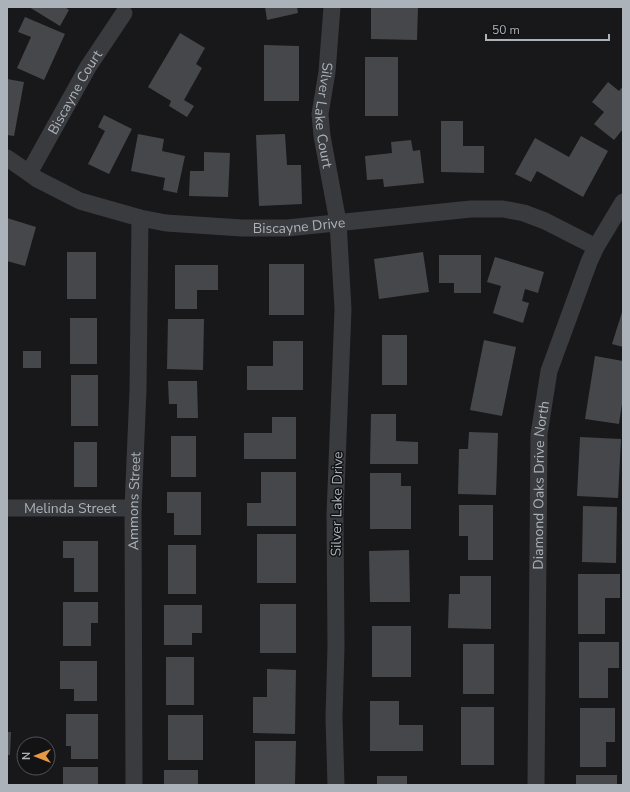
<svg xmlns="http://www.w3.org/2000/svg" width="630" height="792" viewBox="0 0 630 792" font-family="'Nunito Sans',sans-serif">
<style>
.building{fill:#45474a}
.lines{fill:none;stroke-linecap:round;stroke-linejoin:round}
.street{stroke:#393b3f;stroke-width:17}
.labels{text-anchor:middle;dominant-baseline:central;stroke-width:3;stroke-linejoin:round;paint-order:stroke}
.street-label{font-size:14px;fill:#abb2b9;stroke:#131315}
</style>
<rect width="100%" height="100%" fill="#18181a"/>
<g class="building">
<polygon points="29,7 65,7 69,10 60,26"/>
<polygon points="265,7 297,7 298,13 267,20"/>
<polygon points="380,7 418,7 417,40 371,39 371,8 380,8"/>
<polygon points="25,17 65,34 44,80 17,68 31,37 18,32"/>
<polygon points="180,33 205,48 196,64 202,68 184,100 194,106 187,117 169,106 171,101 148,87"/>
<polygon points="264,45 299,46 299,101 264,101"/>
<rect x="365" y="57" width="33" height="59"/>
<polygon points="7,79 24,82 14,136 7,135"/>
<polygon points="608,82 619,91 623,86 623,129 614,140 594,124 604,112 592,102"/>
<polygon points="104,115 132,129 109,174 88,164 105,131 98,127"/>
<polygon points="441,121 463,121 463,146 484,146 484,173 441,172"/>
<polygon points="138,134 164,139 162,151 185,156 177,193 163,190 165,178 131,171"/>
<polygon points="285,134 287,165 301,165 302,204 259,206 256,135"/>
<polygon points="581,136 608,151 583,197 537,171 531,182 515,174 535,138 569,157"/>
<polygon points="411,140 413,151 420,150 424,183 384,187 383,179 367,180 365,156 392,153 391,142"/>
<polygon points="204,152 230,153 228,197 189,196 190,171 204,171"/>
<polygon points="7,218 36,227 25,266 7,261"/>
<rect x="67" y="252" width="29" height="47"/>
<polygon points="423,252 429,292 379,299 374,259"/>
<polygon points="439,255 481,255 481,293 454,293 454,283 439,283"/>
<polygon points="495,257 544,272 538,293 525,289 522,301 529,303 523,323 493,313 501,286 487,282"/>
<rect x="269" y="264" width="35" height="51"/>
<polygon points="175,265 218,265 218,290 197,290 197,309 175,309"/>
<polygon points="623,309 623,347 612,344"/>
<rect x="70" y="318" width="27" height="46"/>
<polygon points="168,319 204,319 203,370 167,369"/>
<rect x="382" y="335" width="25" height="50"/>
<polygon points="484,340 516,347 502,416 470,410"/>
<polygon points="273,341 303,341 303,390 247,390 247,366 273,366"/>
<rect x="23" y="351" width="18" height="17"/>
<polygon points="595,356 623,361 623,397 619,424 585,419"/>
<rect x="71" y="375" width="27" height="51"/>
<polygon points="168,381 197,381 198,418 177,418 177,404 169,404"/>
<polygon points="371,414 396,414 396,441 418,442 418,464 370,464"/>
<polygon points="272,417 296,417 296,459 244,459 244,433 272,433"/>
<polygon points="469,432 498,433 496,495 458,494 459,449 468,449"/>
<rect x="171" y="436" width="25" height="41"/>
<polygon points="580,437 621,439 618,498 577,496"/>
<rect x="74" y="442" width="23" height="45"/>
<polygon points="261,472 296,472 296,526 247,526 247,503 261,503"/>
<polygon points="370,473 401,473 401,486 411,486 411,529 370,529"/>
<polygon points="167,492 201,492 201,535 174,535 174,513 167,513"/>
<polygon points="459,505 493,505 493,560 468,560 468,536 459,536"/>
<polygon points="583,506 617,507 616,563 582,562"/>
<rect x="257" y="534" width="39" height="49"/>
<polygon points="63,541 98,541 98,592 74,592 74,558 63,558"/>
<rect x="168" y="545" width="28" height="49"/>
<polygon points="409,550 410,602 370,602 369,551"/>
<polygon points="578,574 620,574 620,598 605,598 605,634 578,634"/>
<polygon points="460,576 491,576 491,629 448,628 449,594 460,594"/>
<polygon points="63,602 98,602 98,623 91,623 91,646 63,646"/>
<rect x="260" y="604" width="36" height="49"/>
<polygon points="164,605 202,605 202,633 192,633 192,645 164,645"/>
<rect x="372" y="626" width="39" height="51"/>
<polygon points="579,642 619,642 619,668 608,668 608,698 579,698"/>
<rect x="463" y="644" width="31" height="50"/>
<rect x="166" y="657" width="28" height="48"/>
<polygon points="60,661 97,661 97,701 74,701 74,689 60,689"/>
<polygon points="267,669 296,670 295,734 253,733 253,697 267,697"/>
<polygon points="370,701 399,701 399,725 423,725 423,751 370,751"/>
<rect x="461" y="707" width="33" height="58"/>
<polygon points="580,708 615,708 615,742 606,742 606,767 580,767"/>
<polygon points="66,714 98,714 98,759 71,759 71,746 66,746"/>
<rect x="168" y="715" width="35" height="45"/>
<polygon points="7,732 11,732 10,755 7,755"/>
<polygon points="255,741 296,741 295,785 255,785"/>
<rect x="63" y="767" width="35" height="18"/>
<rect x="164" y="770" width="34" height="15"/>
<rect x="576" y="775" width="41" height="10"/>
<rect x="377" y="776" width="30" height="9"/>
</g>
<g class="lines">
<g class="street">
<path id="s1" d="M332 7 327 72 320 114 322 136 338 222 343 309 335 515 336 647 334 718 336 785"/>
<path id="s2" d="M7 158 29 173 37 179 80 201 140 218 166 223 242 228H287L471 209H503L524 213 545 221 596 247"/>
<path id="s3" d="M29 173 88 67 124 13"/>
<path id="s4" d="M7 508H133"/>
<path id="s5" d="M134 785 133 508 138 390 140 218"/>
<path id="s6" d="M536 785 539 434 549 371 589 262 596 247 623 202"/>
</g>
</g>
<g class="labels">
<g class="street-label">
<text stroke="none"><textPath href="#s3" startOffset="93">Biscayne Court</textPath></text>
<text stroke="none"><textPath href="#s1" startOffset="109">Silver Lake Court</textPath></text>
<text stroke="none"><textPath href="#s2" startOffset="307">Biscayne Drive</textPath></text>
<text stroke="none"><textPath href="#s6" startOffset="300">Diamond Oaks Drive North</textPath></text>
<text stroke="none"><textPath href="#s5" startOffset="284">Ammons Street</textPath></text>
<text transform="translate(337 504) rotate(-89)">Silver Lake Drive</text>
<text stroke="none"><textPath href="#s4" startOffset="63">Melinda Street</textPath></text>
</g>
</g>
<rect width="630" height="792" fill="none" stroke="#abb2b9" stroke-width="16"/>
<g transform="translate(36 756) rotate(270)"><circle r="19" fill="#131315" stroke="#505357"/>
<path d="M0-3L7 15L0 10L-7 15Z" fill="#e69845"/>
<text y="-6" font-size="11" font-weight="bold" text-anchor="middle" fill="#abb2b9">N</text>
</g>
<path d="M486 34v6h123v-6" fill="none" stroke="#abb2b9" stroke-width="2"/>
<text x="492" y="34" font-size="12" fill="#abb2b9" stroke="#131315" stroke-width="3" paint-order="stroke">50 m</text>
</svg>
